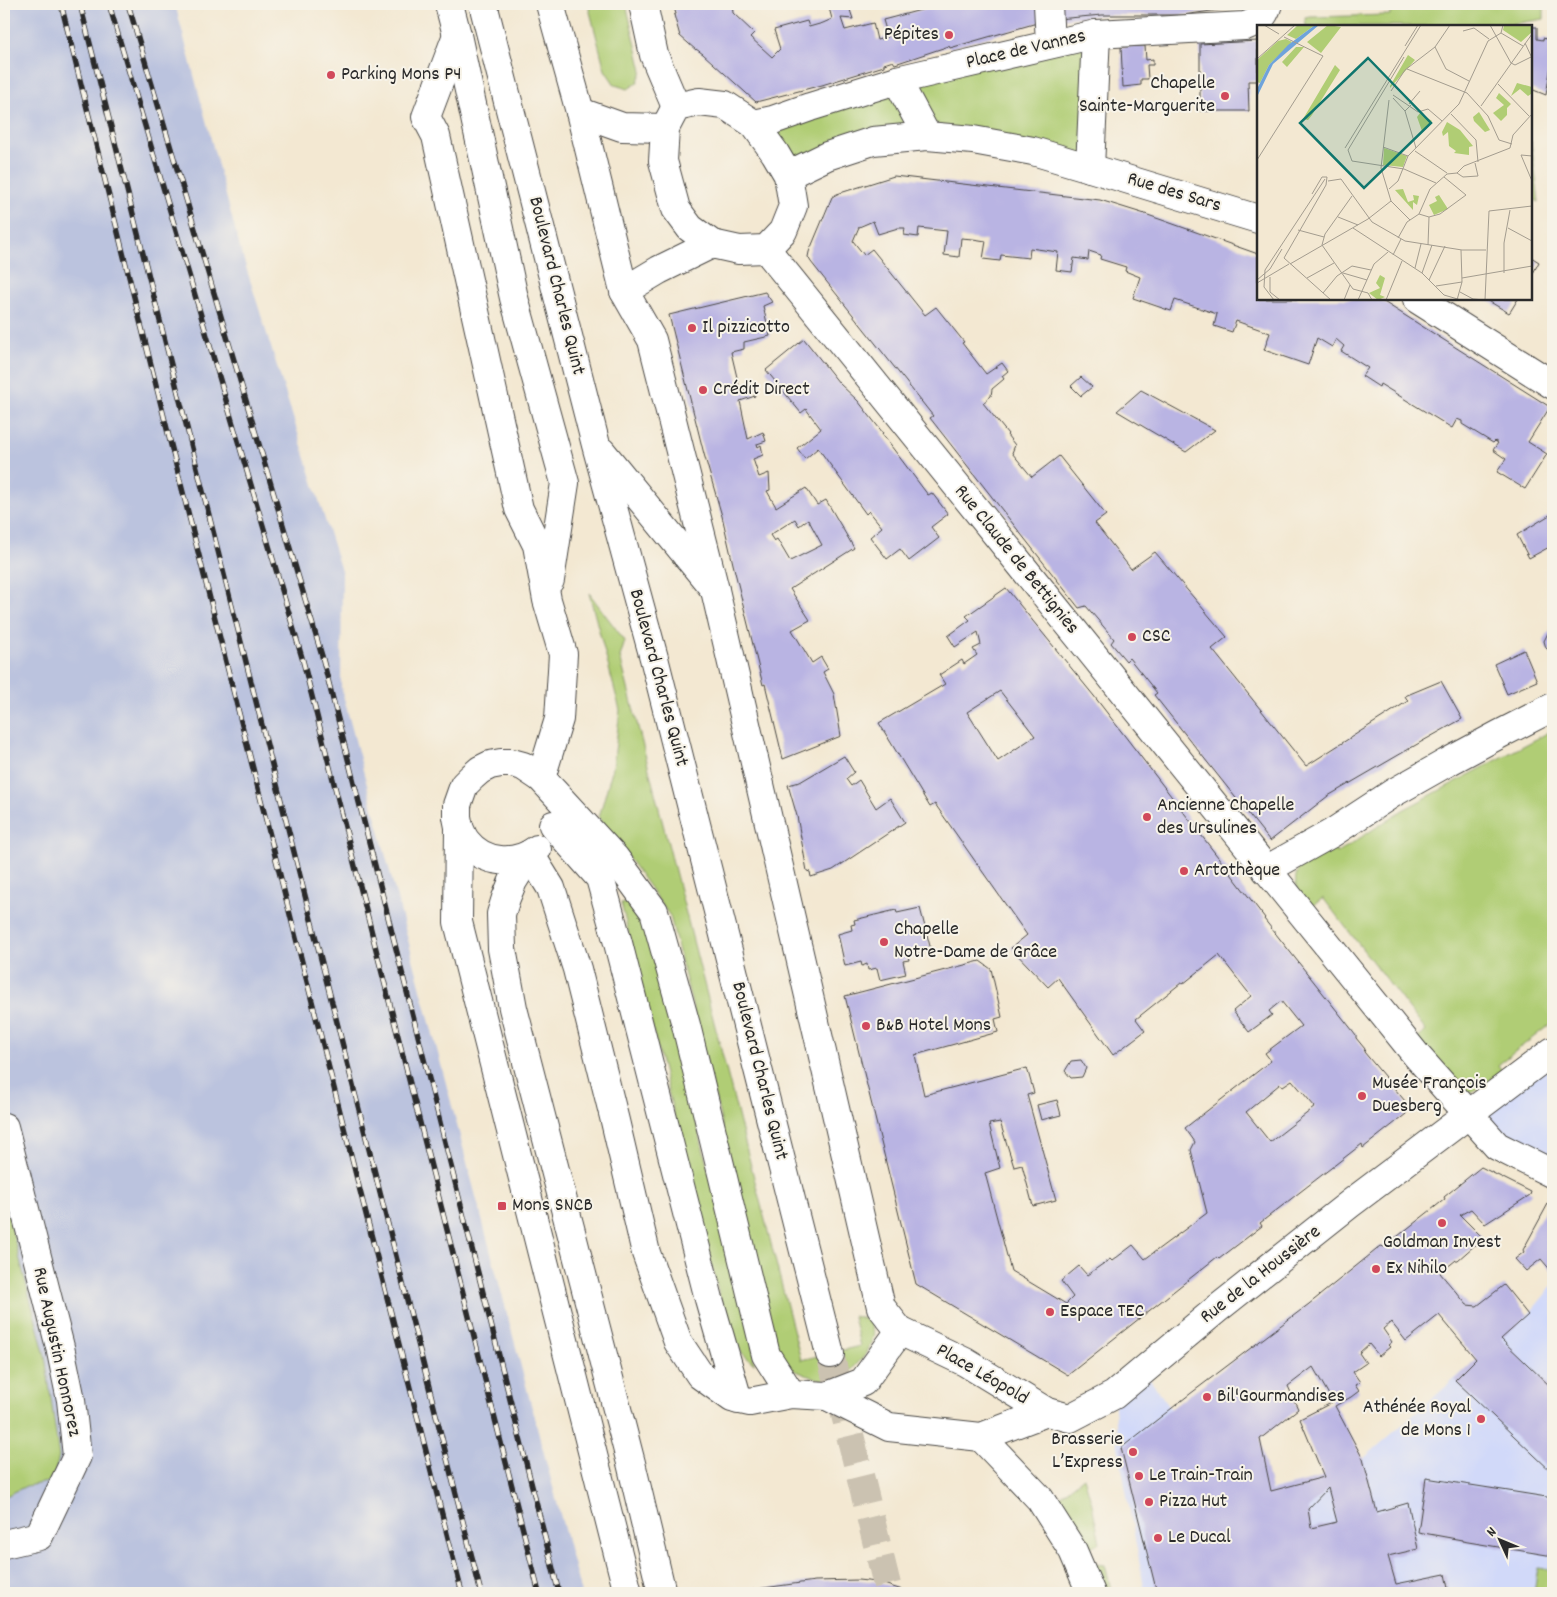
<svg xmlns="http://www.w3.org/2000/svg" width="1557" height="1597" viewBox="0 0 1557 1597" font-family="Dekko,sans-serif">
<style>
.built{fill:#d1d9f9}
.industrial{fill:#bbc3de}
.green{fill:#b0cd74;stroke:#6e7c50}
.building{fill:#b9b4e3;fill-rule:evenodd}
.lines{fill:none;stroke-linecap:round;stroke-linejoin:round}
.highway-tunnel{stroke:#cbc2b1;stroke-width:28;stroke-dasharray:28 14;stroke-linecap:butt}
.minor-casing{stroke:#494744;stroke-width:30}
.highway-casing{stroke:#494744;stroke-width:30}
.minor{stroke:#fff;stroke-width:28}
.highway{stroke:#fff;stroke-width:28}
.rail-casing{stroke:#2b2b2b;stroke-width:5.5}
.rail{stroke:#f7f3e8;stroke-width:4;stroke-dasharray:11;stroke-linecap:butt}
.poi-dot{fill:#d1495b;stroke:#f7f3e8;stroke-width:2}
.labels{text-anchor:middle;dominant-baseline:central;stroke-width:4;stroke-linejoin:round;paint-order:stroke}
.poi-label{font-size:20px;fill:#2b2b2b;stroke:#f7f3e8;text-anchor:start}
.street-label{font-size:20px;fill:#2b2b2b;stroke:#f7f3e8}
.inset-road{fill:none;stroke:#a39c8f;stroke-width:1}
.view{fill:#0f766e;fill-opacity:0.15;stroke:#0f766e;stroke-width:2.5}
.inset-edge{fill:none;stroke:#2b2b2b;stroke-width:2.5}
</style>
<rect width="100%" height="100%" fill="#f7f3e8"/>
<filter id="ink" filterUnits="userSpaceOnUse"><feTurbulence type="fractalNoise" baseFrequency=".02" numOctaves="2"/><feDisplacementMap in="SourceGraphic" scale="10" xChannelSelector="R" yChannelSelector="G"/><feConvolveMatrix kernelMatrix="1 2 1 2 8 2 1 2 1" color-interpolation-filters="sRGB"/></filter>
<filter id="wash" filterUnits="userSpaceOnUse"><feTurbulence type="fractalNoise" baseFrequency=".0096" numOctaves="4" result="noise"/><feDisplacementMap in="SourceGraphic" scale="20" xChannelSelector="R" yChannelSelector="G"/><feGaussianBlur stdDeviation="1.12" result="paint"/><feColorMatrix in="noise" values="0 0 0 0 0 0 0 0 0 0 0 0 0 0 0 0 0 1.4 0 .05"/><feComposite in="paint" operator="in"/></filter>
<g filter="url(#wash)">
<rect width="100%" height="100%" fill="#f3e8d2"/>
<g class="built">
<polygon points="1553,1051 1553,1174 1469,1114"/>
<polygon points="1553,1285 1553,1593 1145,1593 1118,1447 1114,1395 1143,1370 1203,1453 1267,1475 1271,1490 1344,1473 1363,1459 1528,1315"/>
</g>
<polygon class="industrial" points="4,4 175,4 240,248 342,574 341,687 581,1593 4,1593"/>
<g class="green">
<polygon points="588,4 626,4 642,71 637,83 628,89 615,85 605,70"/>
<polygon points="1392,4 1544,4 1544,19 1512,24 1511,26 1306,26 1305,18 1311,17 1390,15"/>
<polygon points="1096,34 1090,168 927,136 788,175 754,124"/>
<polygon points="1531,141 1539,202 1531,198"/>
<polygon points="589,593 625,641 620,657 801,1360 860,1346 853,1316 869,1320 874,1335 867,1353 845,1377 826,1381 806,1375 782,1365 670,916 599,817 613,767 620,710"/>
<path d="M1553 730V1022L1498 1065 1503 1072 1484 1086 1471 1092 1454 1091 1414 1042 1426 1031 1323 898 1309 909C1305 902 1299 895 1297 888 1289 865 1316 854 1331 844L1337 853 1403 810Z"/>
<polygon points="629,902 636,907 657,969 753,1344 754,1364 741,1352 725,1318 621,903"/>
<polygon points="4,1199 45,1356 59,1457 55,1472 48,1482 26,1486 4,1497"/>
<polygon points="1084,1477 1092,1504 1100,1543 1088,1549 1080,1542 1051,1503"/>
<polygon points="1093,1564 1105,1565 1112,1593 1105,1593"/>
<polygon points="1538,1568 1553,1570 1553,1593 1534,1593"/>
</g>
<g id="blocks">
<g class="building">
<polygon points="673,4 732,4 733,13 754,33 750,37 772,57 780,49 774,30 807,21 809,27 823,23 832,19 828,4 848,4 853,19 841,18 845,30 873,23 877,40 888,37 883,20 936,6 936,4 1042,4 1044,21 950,48 949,46 895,64 893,61 884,64 884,66 822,85 756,102 703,54 696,49 696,50 680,36 674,15 676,14"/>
<polygon points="1057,4 1246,4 1246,6 1183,15 1102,15 1058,19"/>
<polygon points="1531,27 1537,27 1537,39 1543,40 1543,38 1553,41 1553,65 1551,65 1546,95 1531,89"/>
<polygon points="1258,41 1258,81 1248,81 1249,111 1200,111 1200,44"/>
<polygon points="1145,46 1146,60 1153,59 1153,65 1147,65 1148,79 1141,79 1141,85 1123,87 1121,47"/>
<polygon points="894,176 1100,200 1145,214 1258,254 1258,299 1379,299 1550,407 1528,442 1547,454 1525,489 1497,472 1506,459 1493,450 1498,443 1495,441 1493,443 1462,424 1462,421 1457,419 1452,428 1380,384 1379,387 1362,376 1368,368 1341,351 1344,346 1336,339 1332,347 1317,338 1308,365 1264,350 1270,333 1236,321 1232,332 1214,326 1217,314 1175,300 1171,311 1133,298 1140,277 1125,271 1126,267 1100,259 1101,255 1089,251 1088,260 1074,258 1072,272 1056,270 1058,252 1030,248 1029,258 1001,255 1000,261 983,259 986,241 973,239 961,238 959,257 944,255 947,231 919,228 918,237 904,235 905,228 898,228 878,234 873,221 859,227 853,241 864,255 872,249 925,315 936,307 964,342 962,343 986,374 1002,363 1008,371 1002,376 1004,379 992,389 991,396 983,403 1008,434 1007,435 1015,445 1012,453 1032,477 1059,456 1106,515 1095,523 1131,569 1155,552 1227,637 1212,649 1306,766 1408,701 1405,696 1441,681 1462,719 1421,742 1328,796 1270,841 1154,695 1157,693 1129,658 1126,661 1111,643 1114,639 1086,606 1079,608 930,418 933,416 811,262 808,257 809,252 832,197 837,194"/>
<polygon points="1531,257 1539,262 1531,277"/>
<path d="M765 292 772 302 763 306 770 336 744 342V349L731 352 740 390 752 387 755 396 740 401 748 439 763 432 766 441 757 444 758 447 761 445 763 455 753 459 759 477 769 473 770 490 767 491 776 507 806 488 817 505 826 500 854 548 790 589 810 620 792 630 812 663 821 657 828 669 823 672 834 694 841 736 783 759 765 684 763 685 733 564 722 516 704 454 669 315ZM795 519 799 526 808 519 822 545 790 561 777 539 774 541 770 535Z"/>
<polygon points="1485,299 1518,299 1510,312 1509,313"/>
<polygon points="804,339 839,383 858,401 883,433 882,434 928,495 932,493 948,514 931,527 939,538 909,561 900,549 887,559 870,537 882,527 869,511 866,514 818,448 805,459 797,448 821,429 806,409 801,413 766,370"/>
<polygon points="1081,377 1092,387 1081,396 1071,386"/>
<polygon points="1141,390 1215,430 1186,452 1117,411"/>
<polygon points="1553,513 1553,545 1529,558 1517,535"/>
<path d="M1006 588 1094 696 1265 918 1264 919 1353 1031 1356 1035V1038L1365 1049 1364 1052 1405 1101 1406 1114 1363 1148 1362 1144 1260 1223 1262 1226 1219 1259 1217 1257 1068 1375 916 1284 845 996 980 961 991 969 1002 1017 995 1019 998 1032 915 1055 924 1095 1027 1068 1034 1093 1027 1095 1056 1200 1033 1206 1022 1165 1014 1167 1000 1122 989 1124 1000 1168 985 1173 1011 1271 1066 1304 1073 1297 1061 1281 1079 1266 1087 1275 1110 1259 1112 1261 1133 1245 1145 1259 1207 1213 1191 1150 1195 1142 1185 1128 1271 1061 1265 1053 1301 1026 1281 1001 1269 1011 1272 1015 1249 1032 1233 1011 1251 996 1219 955 1183 984 1181 983 1136 1019 1145 1031 1113 1055 1058 978 1048 987 1011 948 1027 935 935 804 930 807 879 723 945 684 939 675 962 660 964 664 977 655 973 649 981 645 978 632 955 647 948 636 970 620 966 616ZM1000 691 1035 736 998 761 967 712ZM1292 1080 1315 1107 1270 1142 1246 1112 1280 1084 1283 1086Z"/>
<polygon points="1553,630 1553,653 1550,652 1546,648 1544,641 1548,633"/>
<polygon points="1524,650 1537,681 1507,694 1494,664"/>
<polygon points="844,756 854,772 846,779 851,786 859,780 876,808 890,798 905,822 833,870 811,877 810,872 807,871 797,816 788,785 800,782"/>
<polygon points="920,908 931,950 908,956 909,960 903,961 906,974 880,980 877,968 868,970 867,964 862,966 861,962 845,966 838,934 852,930 851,925 855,924 854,920 896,910 897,913"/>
<polygon points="1081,1060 1086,1068 1082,1077 1071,1078 1065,1071 1071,1061"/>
<polygon points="1057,1100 1061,1115 1041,1120 1037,1105"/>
<path d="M1481 1167 1531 1192 1530 1195 1485 1224 1471 1209 1460 1215 1483 1238 1458 1260H1456L1440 1273 1467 1305 1477 1306 1504 1285 1528 1315 1501 1339 1553 1389V1473L1455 1380 1476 1359 1439 1315 1406 1341 1391 1322 1383 1329 1392 1342 1388 1345 1390 1347 1379 1356 1369 1344 1359 1353 1366 1363 1353 1372 1360 1382 1355 1385 1359 1391 1351 1397 1335 1406 1363 1459 1377 1512 1408 1503 1418 1549 1388 1556 1396 1584 1445 1574 1449 1593H1157L1121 1448 1190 1394 1309 1304 1381 1246 1384 1247 1445 1199 1444 1197ZM1313 1367 1333 1402 1300 1419 1324 1477 1271 1491 1260 1439 1298 1409 1288 1386ZM1328 1488 1337 1522 1311 1528 1308 1509Z"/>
<polygon points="1549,1202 1553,1204 1553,1273 1541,1259 1526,1271 1515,1259 1524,1252 1523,1250"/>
<polygon points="1426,1478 1553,1498 1553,1556 1462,1541 1462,1540 1418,1532"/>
<polygon points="858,1580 877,1582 912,1593 738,1593 749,1590 815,1581"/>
</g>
</g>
</g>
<g filter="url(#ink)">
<use href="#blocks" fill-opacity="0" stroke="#494744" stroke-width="1"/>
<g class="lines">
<polyline class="highway-tunnel" points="830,1354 889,1593"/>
<defs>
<g id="minor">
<polyline points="449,4 457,35 514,298 565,483 550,580"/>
<polyline points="550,4 580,112 624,291 652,340 715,590 881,1307 900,1331 965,1362 1047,1412 1070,1418 1114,1395 1217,1309 1351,1203 1469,1114 1553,1051"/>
<polyline points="643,4 654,55 676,107"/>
<polyline points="1048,4 1050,44"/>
<polyline points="457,35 426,117 436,136 519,509 537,545 547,600 563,654 559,719 541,778"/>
<polyline points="897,80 927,136"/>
<polygon points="699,102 725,105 754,124 775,153 788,175 793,206 783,231 766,249 739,250 712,244 690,228 676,209 663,161 665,128 676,107"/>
<polyline points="580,112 622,127 665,128"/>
<path d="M754 124 773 120 810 107 897 80 1096 34 1245 26C1259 21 1264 18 1268 4"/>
<polyline points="1090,168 1258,219"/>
<polyline points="788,175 827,156 873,141 927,136 973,140 1033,151 1090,168 1096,34"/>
<polyline points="766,249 1417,1056 1497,1146 1553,1174"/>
<polyline points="624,291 659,270 712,244"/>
<polyline points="1417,299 1553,385"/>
<polyline points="553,825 600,878 618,943 709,1299 738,1400"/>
<path d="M459 827C461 832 463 837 466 841 484 864 515 866 537 849"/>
<polyline points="530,854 551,888 577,969 615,1121 646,1253 678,1342 700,1375 732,1398 750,1402 791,1394 827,1396 863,1382 900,1331"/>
<polyline points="530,854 513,881 506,898 501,914 502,949 513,1008 631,1463 662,1593"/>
<polyline points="1266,870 1332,833 1393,793 1446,763 1500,734 1553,707"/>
<polyline points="4,1127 60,1347 71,1400 77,1456 39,1536 4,1544"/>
<polyline points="827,1396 889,1427 981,1437 1047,1412"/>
<polyline points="981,1437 1040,1499 1073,1551 1091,1593"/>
<polyline points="628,1593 458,922 459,827 457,817 457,805 464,785 472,777 480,770 490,765 501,763 512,763 523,766 541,778 615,858 654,911 686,1025 766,1355 791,1394"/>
</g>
<g id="highway">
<polyline points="483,4 596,445 654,658 830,1354"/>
<polyline points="602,452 715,590"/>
</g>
</defs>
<use href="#minor" class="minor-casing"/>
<use href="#highway" class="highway-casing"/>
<use href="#minor" class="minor"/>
<use href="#highway" class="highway"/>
<defs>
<g id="rail">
<polyline points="61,4 173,453 462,1593"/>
<polyline points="80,4 481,1593"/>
<polyline points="109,4 303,661 539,1593"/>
<polyline points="128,4 322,656 559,1593"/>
</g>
</defs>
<use href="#rail" class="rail-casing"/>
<use href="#rail" class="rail"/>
</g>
</g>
<g class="poi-dot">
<circle cx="949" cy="35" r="5"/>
<circle cx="331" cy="75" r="5"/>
<circle cx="1225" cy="96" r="5"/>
<circle cx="692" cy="328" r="5"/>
<circle cx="703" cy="390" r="5"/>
<circle cx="1132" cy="637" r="5"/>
<circle cx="1147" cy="817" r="5"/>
<circle cx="1184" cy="871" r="5"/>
<circle cx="884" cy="942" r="5"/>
<circle cx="866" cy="1026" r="5"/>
<circle cx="1362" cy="1096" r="5"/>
<rect x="497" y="1201" width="10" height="10" rx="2.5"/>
<circle cx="1442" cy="1223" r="5"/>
<circle cx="1376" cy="1269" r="5"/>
<circle cx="1050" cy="1312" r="5"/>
<circle cx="1207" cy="1397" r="5"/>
<circle cx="1481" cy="1419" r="5"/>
<circle cx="1133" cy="1452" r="5"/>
<circle cx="1139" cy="1476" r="5"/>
<circle cx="1149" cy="1502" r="5"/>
<circle cx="1158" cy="1538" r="5"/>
</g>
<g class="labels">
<g class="poi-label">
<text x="939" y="35" text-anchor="end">Pépites</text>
<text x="341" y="75">Parking Mons P4</text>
<text x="1215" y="84" text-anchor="end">Chapelle<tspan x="1215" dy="23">Sainte-Marguerite</tspan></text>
<text x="702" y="328">Il pizzicotto</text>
<text x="713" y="390">Crédit Direct</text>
<text x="1142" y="637">CSC</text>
<text x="1157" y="806">Ancienne Chapelle<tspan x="1157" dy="23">des Ursulines</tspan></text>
<text x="1194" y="871">Artothèque</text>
<text x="894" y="930">Chapelle<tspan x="894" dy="23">Notre-Dame de Grâce</tspan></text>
<text x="876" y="1026">B&amp;B Hotel Mons</text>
<text x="1372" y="1084">Musée François<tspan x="1372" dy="23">Duesberg</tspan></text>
<text x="512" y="1206">Mons SNCB</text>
<text x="1442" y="1243" text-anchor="middle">Goldman Invest</text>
<text x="1386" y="1269">Ex Nihilo</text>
<text x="1060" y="1312">Espace TEC</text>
<text x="1217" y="1397">Bil'Gourmandises</text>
<text x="1471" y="1408" text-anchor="end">Athénée Royal<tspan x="1471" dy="23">de Mons 1</tspan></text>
<text x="1123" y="1440" text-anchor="end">Brasserie<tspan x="1123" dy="23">L’Express</tspan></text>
<text x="1149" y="1476">Le Train-Train</text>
<text x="1159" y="1502">Pizza Hut</text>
<text x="1168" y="1538">Le Ducal</text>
</g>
<g class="street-label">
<text transform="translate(1026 50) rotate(-13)">Place de Vannes</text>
<text transform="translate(1174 193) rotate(17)">Rue des Sars</text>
<text transform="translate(556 286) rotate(76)">Boulevard Charles Quint</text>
<text transform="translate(1016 560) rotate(51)">Rue Claude de Bettignies</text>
<text transform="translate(658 678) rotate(75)">Boulevard Charles Quint</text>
<text transform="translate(759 1071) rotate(76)">Boulevard Charles Quint</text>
<text transform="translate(1261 1275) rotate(-38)">Rue de la Houssière</text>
<text transform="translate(56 1352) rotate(78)">Rue Augustin Honnorez</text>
<text transform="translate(982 1375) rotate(30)">Place Léopold</text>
</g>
</g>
<g transform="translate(1257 25)">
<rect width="275" height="275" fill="#f3e8d2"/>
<path d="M41 0H58L39 14 30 10ZM71 0 84 2 64 28 50 17ZM247 0H275V7L264 17 246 5ZM29 14 35 17 12 40 3 58 0 57V35L21 16ZM39 22H47L30 42 25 37ZM151 30 158 35 133 63V61ZM78 40 83 45 55 90 51 95 46 94ZM260 58 275 62 274 69 271 71 263 64 254 71ZM242 68 254 79 250 83V90L244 96 236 88 247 80 239 73ZM222 87 233 105 228 107 217 96 216 92ZM163 88 175 96 165 106 160 92ZM190 97 203 105 216 121 212 122V130L197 128 199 126 192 121 191 107 186 111 185 107ZM127 123 150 131 146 142 126 140ZM146 164 151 177 157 175 156 170 162 171 160 180 156 177V185L138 165ZM182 170 191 184 177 190 172 180 180 176 178 172ZM123 250 128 253 123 270 128 272 121 275 112 268 123 263 119 258Z" fill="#b0cd74"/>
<path d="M58 0H62L16 39 0 72V64L12 40 31 20Z" fill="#6ea3db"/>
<path class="inset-road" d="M7 0 22 9M233 0 254 38 258 40 274 32M246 0 244 8 266 21M206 6 217 3 232 14M268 18 275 33M148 21 161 0M178 22 189 44 212 56M147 32 91 125 95 136 147 144 179 158M0 34 38 0M150 44 210 68 231 91 242 115 255 119M241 59 272 91M134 66 148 45 178 22 193 0M136 70 161 87 171 84 185 96M136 73 148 86 154 80M132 75 124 143 134 176 153 195M152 79 163 66M224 81 275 9M148 86 159 123M194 89 219 115 221 137M126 122 151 131M88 123 164 0M158 126 190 148M275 131 264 130 275 156M0 135 66 31 27 12M200 148 206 152 221 151 218 138M190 149 200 148 207 141 253 123 256 110 275 89M71 156 84 154 115 197 148 216 205 225H229M132 164 141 156 151 131 202 79 231 16 244 8M55 169 65 152H70L69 160 27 233 74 275M162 189 172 192 183 189 209 170 187 152M81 192 101 200M96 203 165 248 187 270 204 275M251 203 275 216M41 205 67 212M141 213 150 197 162 189 173 164 190 149M65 220 96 264 111 268 115 275M65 220 68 209 95 171M171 220 172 192M136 230 144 214M33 239 111 194 134 176M158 243 164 219M86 248 110 255M165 248 175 220M247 248V218L253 185M13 252V267L23 275M50 253 77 238M205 253 275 241M0 255 13 244 25 224M172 255 188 221M0 258 32 239M179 261 205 257M203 267 216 274 228 275M66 268 80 251 95 241 114 245M17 275 7 262 8 245 68 154M87 275 93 260M101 275 117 239 131 227M129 275 145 236M200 275 205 257 204 225M228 275 232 186 275 181"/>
<path class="view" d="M111 33 174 98 107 163 43 98Z"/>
<rect width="275" height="275" class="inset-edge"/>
</g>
<rect width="1557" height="1597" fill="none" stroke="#f7f3e8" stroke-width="20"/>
<g transform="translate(1500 1540) rotate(314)" stroke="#f7f3e8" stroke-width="4" paint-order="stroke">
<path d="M0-4L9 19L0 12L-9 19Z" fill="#2b2b2b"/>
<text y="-8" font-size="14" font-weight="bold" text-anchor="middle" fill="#2b2b2b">N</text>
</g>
</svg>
